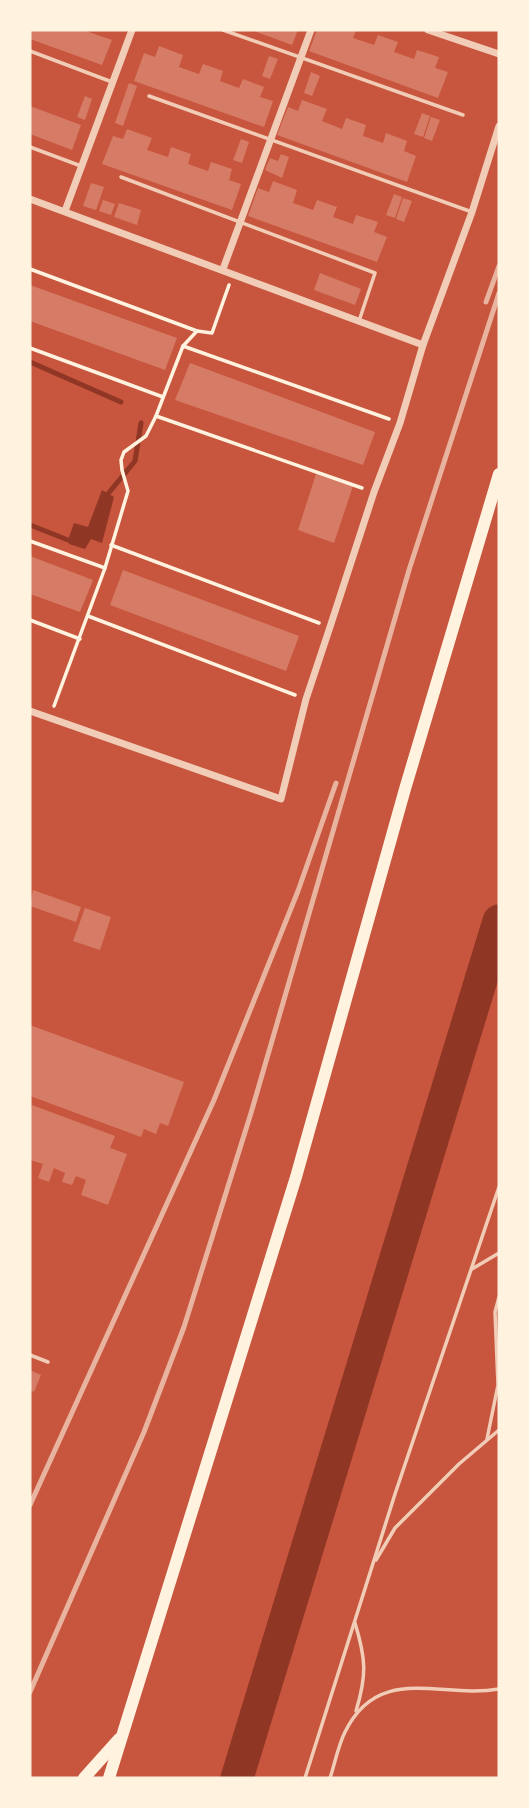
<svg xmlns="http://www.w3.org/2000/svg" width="529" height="1808" viewBox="0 0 529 1808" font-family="Arial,sans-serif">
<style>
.water{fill:#8f3625}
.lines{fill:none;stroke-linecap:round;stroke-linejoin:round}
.stream{stroke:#8f3625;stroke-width:5}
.river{stroke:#8f3625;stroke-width:33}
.building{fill:#d67c66}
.path{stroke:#fff3e0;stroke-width:3.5}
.service{stroke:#f1ccb7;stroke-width:3.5}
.minor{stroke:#f1ccb7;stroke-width:7}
.primary{stroke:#fff3e0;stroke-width:12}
.rail{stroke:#e9b49f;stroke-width:5}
</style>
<rect width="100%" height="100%" fill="#c8553d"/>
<polygon class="water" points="102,490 114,497 102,543 91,539 85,549 69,544 68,540 74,523 88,527"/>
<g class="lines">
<g class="stream">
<polyline points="30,362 121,402"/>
<polyline points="107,495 135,461 141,423"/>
<polyline points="30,525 68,540"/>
</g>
<polyline class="river" points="237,1778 499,921"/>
</g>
<g class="building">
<polygon points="30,30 83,30 112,40 102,65 30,39"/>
<polygon points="251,30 298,30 292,45"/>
<polygon points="317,30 356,30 353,38 374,45 378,35 398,42 394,52 414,59 417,50 439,57 435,68 448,72 438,98 309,51"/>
<polygon points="159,46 183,55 179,67 199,74 203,64 223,71 220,81 239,88 243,79 264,87 260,97 273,101 264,127 134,81 144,53 155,57"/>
<polygon points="269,56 278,59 270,79 262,76"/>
<polygon points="311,72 320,76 312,96 304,93"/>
<polygon points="129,83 137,86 123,126 115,123"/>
<polygon points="85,96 92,99 85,120 77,117"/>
<polygon points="302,100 327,109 322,121 342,129 346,118 366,125 363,136 383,143 386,133 407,141 404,151 416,156 407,182 277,135 288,107 298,111"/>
<polygon points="30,106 81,125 72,150 30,134"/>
<polygon points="422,113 430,116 423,137 414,134"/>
<polygon points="431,117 440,120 432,141 424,138"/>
<polygon points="127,129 152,138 147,150 168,157 171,147 191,154 188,164 208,171 211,162 232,169 229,180 241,184 232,210 102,164 113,136 123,139"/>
<polygon points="241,139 249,142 242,163 233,160"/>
<polygon points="281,154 289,157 282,178 265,170 270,158 278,161"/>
<polygon points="273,181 297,190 293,203 313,210 317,200 337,207 333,217 353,224 356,215 378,222 374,232 387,237 377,262 248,216 258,188 269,192"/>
<polygon points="91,183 104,187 96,210 83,206"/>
<polygon points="394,194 402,197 395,218 386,215"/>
<polygon points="403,198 412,201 404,222 396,219"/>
<polygon points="103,200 115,204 111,215 99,211"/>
<polygon points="119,203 141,210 137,225 114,217"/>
<polygon points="320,273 361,289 355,305 314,290"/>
<polygon points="30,285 177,338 165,370 30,321"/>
<polygon points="190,363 375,432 363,465 175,400"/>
<polygon points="316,474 353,486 334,543 298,530"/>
<polygon points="30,556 93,580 80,612 30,594"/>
<polygon points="123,570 299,636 286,671 110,605"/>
<polygon points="33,890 81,907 76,922 30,906"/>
<polygon points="85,908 111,917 100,950 73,941"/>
<polygon points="30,1025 184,1082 168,1126 160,1123 156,1134 144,1129 141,1137 30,1096"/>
<polygon points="32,1105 115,1136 110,1148 127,1154 108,1205 81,1195 86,1180 76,1176 72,1185 62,1182 65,1173 54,1168 49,1182 38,1178 43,1164 30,1160 30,1111"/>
<polygon points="30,1370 41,1375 34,1392 30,1390"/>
</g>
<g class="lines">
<g class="path">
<polyline points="30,269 197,331"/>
<polyline points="183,346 389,419"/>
<polyline points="30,348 163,397"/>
<polyline points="156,416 362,488"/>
<polyline points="30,541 105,568"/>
<polyline points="111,545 319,623"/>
<polyline points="88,616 295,695"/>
<polyline points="30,620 80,639"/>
<polyline points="54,706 105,568 128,491 122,470 121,460 124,452 146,436 156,416 183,346 197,331 212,333 229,285"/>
</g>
<g class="service">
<polyline points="223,30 463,115"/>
<polyline points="30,51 112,82"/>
<polyline points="149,96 472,212"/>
<polyline points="30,147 81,166"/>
<polyline points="121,177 375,273 359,321"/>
<polyline points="472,1269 499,1253"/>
<polyline points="30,1355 48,1362"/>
<polyline points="487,1439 498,1385 495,1312 499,1297"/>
<polyline points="376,1560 395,1528 459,1464 499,1430"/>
<path d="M355 1623C366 1659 367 1675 356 1711"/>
<polyline points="305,1778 395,1494 499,1187"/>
<path d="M330 1778C335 1763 338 1746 345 1732 379 1663 440 1699 499 1689"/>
</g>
<g class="minor">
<polyline points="428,30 499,54"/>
<polyline points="30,199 423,345"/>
<polyline points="65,211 132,30"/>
<polyline points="223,269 311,30"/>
<polyline points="30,711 281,799 306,699 330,627 374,492 400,423 423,345 472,212 499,126"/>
</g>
<g class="primary">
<polyline points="84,1778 119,1739"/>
<polyline points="109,1778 296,1177 405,789 499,474"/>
</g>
<g class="rail">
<polyline points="486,302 499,266"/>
<polyline points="30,1505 214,1100 298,891 336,783"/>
<polyline points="30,1692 144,1432 184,1327 251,1113 409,570 499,293"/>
</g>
</g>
<rect width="529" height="1808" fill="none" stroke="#fff3e0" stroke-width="63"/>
</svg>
